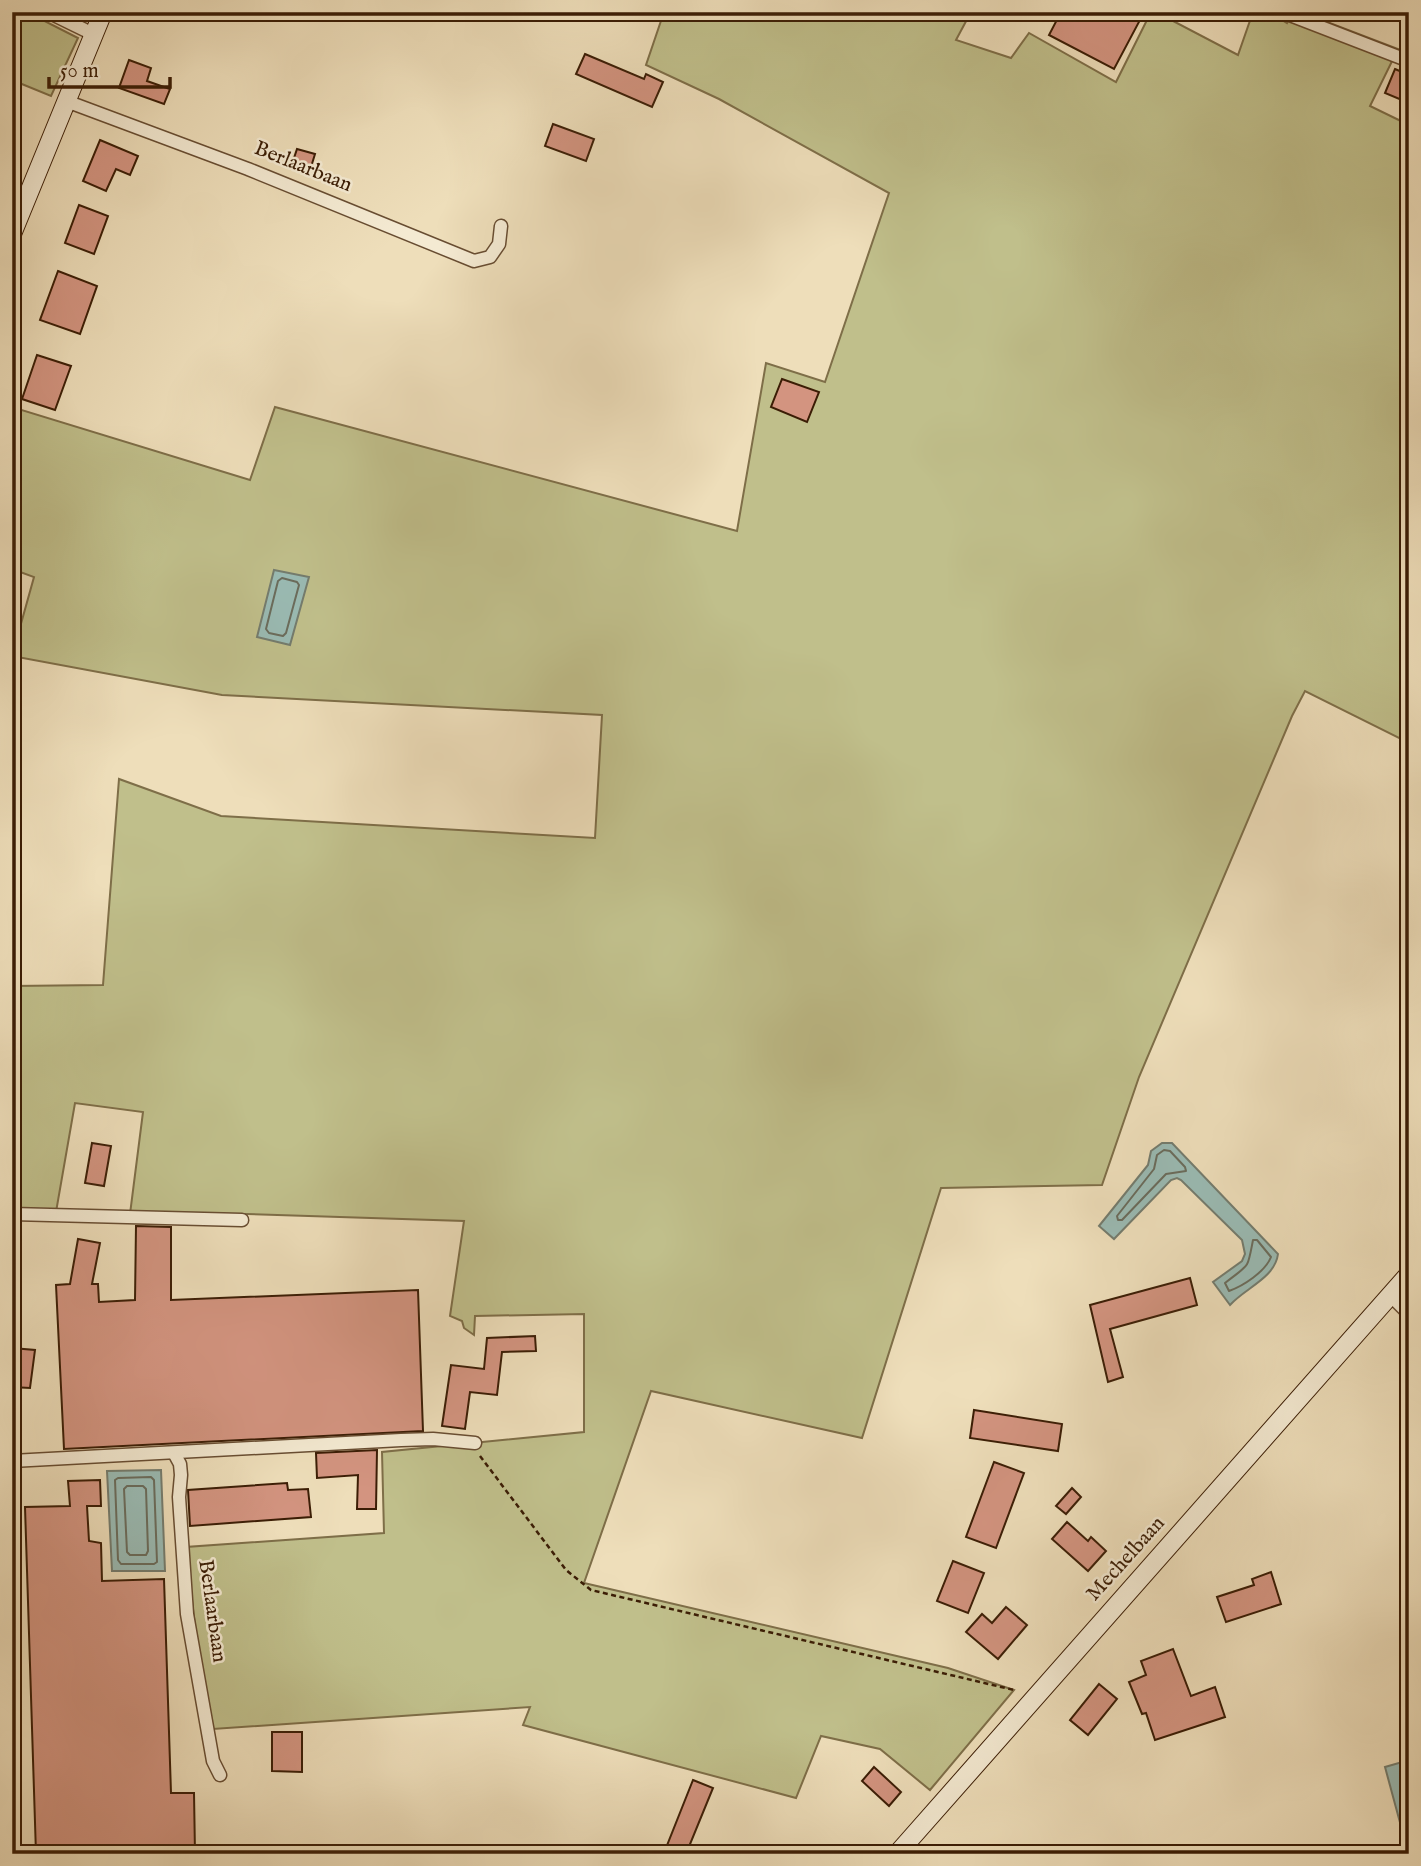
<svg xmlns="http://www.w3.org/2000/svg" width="1421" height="1866" viewBox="0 0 1421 1866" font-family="'IM FELL English',serif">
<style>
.green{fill:#c0bf8b;stroke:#7e6e48;stroke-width:2}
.water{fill:#9abbb4;stroke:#747c6e;stroke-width:2}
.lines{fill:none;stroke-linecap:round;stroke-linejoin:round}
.shore{stroke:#6a6c5c;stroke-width:2}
.building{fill:#d39480;stroke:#3b1d05;stroke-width:2}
.street-casing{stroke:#684d32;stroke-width:15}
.secondary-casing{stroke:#3b1d05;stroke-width:20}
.path{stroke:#3b1d05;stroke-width:2.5;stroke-dasharray:5 3.5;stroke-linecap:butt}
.street{stroke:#f4ead2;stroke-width:12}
.secondary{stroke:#f4ead2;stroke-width:18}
.labels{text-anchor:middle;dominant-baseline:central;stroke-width:5;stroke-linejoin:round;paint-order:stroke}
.street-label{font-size:21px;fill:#3b1d05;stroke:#f4ead2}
</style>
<rect width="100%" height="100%" fill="#eedeba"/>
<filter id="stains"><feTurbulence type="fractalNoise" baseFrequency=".00286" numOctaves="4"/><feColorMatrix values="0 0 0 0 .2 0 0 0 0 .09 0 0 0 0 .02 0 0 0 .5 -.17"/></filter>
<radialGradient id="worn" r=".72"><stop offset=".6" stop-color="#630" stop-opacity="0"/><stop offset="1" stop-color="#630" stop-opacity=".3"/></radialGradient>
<g class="green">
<polygon points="12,12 27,12 78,38 51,96 12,80"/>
<polygon points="664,12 971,12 956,40 1011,58 1029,33 1116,82 1151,12 1156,12 1238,55 1253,12 1269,12 1287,23 1293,12 1301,12 1398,49 1370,106 1409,125 1409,743 1305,691 1292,716 1139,1077 1102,1185 941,1188 862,1438 651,1391 584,1583 948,1668 1014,1690 930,1790 880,1749 821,1736 796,1798 523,1725 530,1707 213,1729 197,1644 186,1547 384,1533 382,1452 584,1432 584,1314 475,1316 474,1335 464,1328 462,1321 450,1316 464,1221 247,1214 130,1214 143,1112 75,1103 56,1212 12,1211 12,986 103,985 119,779 221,816 595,838 602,715 222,695 12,656 34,577 12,569 12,407 250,480 275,407 737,531 766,363 825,382 889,193 719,99 646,65"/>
</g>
<g class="water">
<polygon points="274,570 309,577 290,645 257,637"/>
<path d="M1162 1143H1172L1278 1254C1275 1278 1245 1288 1230 1305L1213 1282 1242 1261 1245 1254 1242 1240 1181 1180 1177 1178 1171 1180 1114 1239 1099 1226 1148 1165 1151 1151Z"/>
<polygon points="161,1470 165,1571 112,1571 107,1471"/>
<polygon points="1409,1760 1409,1829 1402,1830 1385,1767"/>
</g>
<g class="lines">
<g class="shore">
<polygon points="282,578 297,582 299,585 286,633 283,636 269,633 266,629 278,581"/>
<polygon points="1164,1150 1170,1151 1185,1167 1186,1171 1166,1174 1122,1220 1118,1220 1117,1216 1154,1169 1157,1155"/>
<path d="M1253 1240H1257L1271 1257C1265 1272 1243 1286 1229 1291L1225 1283C1250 1263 1247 1271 1253 1240Z"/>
<polygon points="151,1477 154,1480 157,1562 154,1564 121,1564 118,1560 115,1480 118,1478"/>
<polygon points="127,1486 143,1486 146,1489 148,1551 146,1555 130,1555 127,1552 124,1489"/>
</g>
</g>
<g class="building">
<polygon points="1061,12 1126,12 1140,20 1114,69 1049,35"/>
<polygon points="585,54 644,79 646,74 663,82 652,107 576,74"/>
<polygon points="129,60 151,68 147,81 170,89 164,104 119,88"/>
<polygon points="1395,69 1409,75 1409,103 1385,93"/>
<polygon points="553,124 594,139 586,161 545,146"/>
<polygon points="100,140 138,156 130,175 116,169 106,191 83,181"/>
<polygon points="297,149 315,154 311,167 293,161"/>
<polygon points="79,205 108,216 94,254 65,243"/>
<polygon points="58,271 97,286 80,334 40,320"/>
<polygon points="37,355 71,366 55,410 22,399"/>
<polygon points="782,379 819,392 807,422 771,407"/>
<polygon points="92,1143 111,1146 104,1186 85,1183"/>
<polygon points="136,1226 171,1227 171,1300 418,1290 423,1431 64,1449 56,1285 70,1284 78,1239 100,1243 92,1284 98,1284 99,1302 135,1300"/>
<polygon points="1190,1278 1197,1305 1110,1329 1123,1377 1108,1382 1090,1305"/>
<polygon points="535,1336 536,1351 502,1352 497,1395 470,1392 465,1429 442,1426 451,1365 484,1369 487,1338"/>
<polygon points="12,1348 35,1350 30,1388 12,1387"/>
<polygon points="974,1410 1062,1424 1058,1451 970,1438"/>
<polygon points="377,1450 376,1509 357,1509 358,1475 317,1478 316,1453"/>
<polygon points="994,1462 1024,1473 996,1548 966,1537"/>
<polygon points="100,1480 101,1506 87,1506 89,1541 101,1543 102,1581 164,1579 171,1793 194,1793 195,1854 36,1854 25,1507 70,1506 68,1481"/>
<polygon points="287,1483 288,1490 308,1489 311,1517 190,1526 188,1490"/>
<polygon points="1072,1488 1081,1497 1066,1514 1056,1506"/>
<polygon points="1067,1522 1088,1541 1091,1537 1106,1551 1088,1571 1052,1539"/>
<polygon points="953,1561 984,1573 968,1613 937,1601"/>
<polygon points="1271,1572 1281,1604 1226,1622 1217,1597 1254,1585 1252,1579"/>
<polygon points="1006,1607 1027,1625 998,1659 966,1632 982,1614 992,1623"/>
<polygon points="1173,1649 1191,1696 1215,1687 1225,1717 1155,1740 1146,1713 1142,1714 1129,1682 1146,1675 1141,1661"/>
<polygon points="1099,1684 1117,1699 1088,1735 1070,1720"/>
<polygon points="272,1732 302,1732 302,1772 272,1771"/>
<polygon points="874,1767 901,1792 889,1806 862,1781"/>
<polygon points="693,1780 713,1788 686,1854 682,1854 666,1848"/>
</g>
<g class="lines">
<defs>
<g id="street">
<polyline points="48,12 93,34"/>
<polyline points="1282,12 1409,61"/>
<polyline points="66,101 248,169 474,261 490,257 499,244 501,226"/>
<polyline points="12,1214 242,1220"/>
<polyline points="1390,1295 1409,1314"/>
<polyline points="174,1453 180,1464 181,1475 179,1497 187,1614 213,1761 220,1775"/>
<polyline points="12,1461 401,1440 433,1439 475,1443"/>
</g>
<g id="secondary">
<polyline points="12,234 103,12"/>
<polyline points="897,1854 1409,1274"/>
</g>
</defs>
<use href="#street" class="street-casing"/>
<use href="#secondary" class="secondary-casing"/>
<polyline class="path" points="480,1456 566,1570 591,1590 1014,1690"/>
<use href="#street" class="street"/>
<use href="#secondary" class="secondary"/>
</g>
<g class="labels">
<g class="street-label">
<text transform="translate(303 167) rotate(22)">Berlaarbaan</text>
<text transform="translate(1126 1559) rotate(-48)">Mechelbaan</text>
<text transform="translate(212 1611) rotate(82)">Berlaarbaan</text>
</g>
</g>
<rect width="1421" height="1866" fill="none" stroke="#eedeba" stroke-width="42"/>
<rect x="14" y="14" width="1393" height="1838" fill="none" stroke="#3b1d05" stroke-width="3.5"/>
<rect x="21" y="21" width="1379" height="1824" fill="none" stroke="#3b1d05" stroke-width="2"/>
<path d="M49 77v10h121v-10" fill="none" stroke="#3b1d05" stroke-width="3.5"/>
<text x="60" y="77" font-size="21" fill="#3b1d05" stroke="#f4ead2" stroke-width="5" paint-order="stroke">50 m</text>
<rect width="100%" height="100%" filter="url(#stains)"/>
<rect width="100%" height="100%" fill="url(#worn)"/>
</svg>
